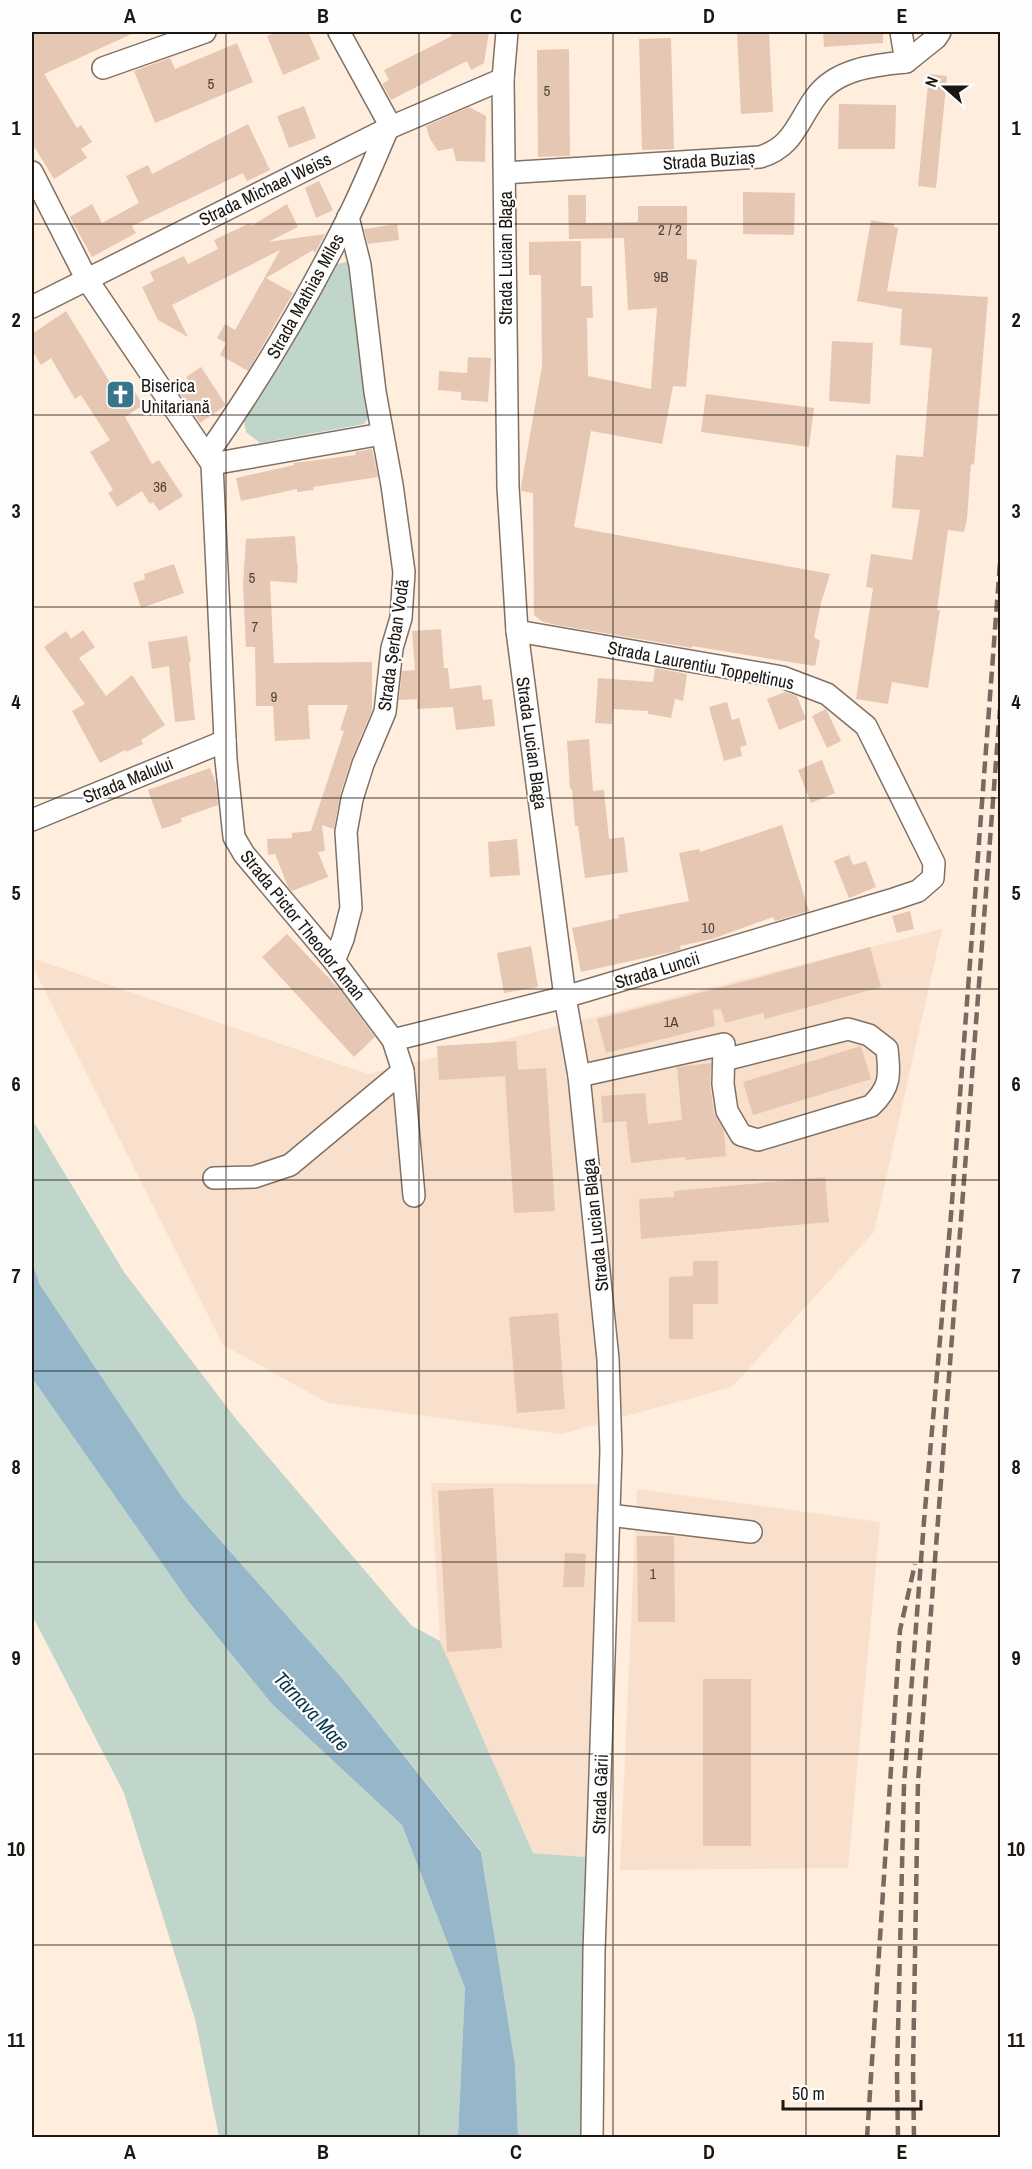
<svg xmlns="http://www.w3.org/2000/svg" width="1032" height="2169" viewBox="0 0 1032 2169" font-family="'Archivo Narrow',sans-serif">
<style>
.built{fill:#f8e0cc}
.green{fill:#c0d6cb}
.water{fill:#96b6c9}
.building{fill:#e5c7b3}
.lines{fill:none;stroke-linecap:round;stroke-linejoin:round}
.minor-casing{stroke:#807164;stroke-width:24}
.minor{stroke:#fff;stroke-width:21}
.rail{stroke:#766b62;stroke-width:4.5;stroke-dasharray:12 6;stroke-linecap:butt}
.grid{fill:none;stroke:#1d1712;stroke-width:1.5;stroke-opacity:0.55}
.labels{text-anchor:middle;dominant-baseline:central;stroke-width:4.5;stroke-linejoin:round;paint-order:stroke}
.number-label{font-size:15px;fill:#4f433a}
.street-label{font-size:18px;fill:#1d1712;stroke:#fefefe}
.poi-label{font-size:18px;fill:#1d1712;stroke:#fefefe;text-anchor:start}
.water-label{font-size:20px;font-style:italic;fill:#08354a;stroke:#fefefe}
.neatline{fill:none;stroke:#1d1712;stroke-width:2}
.grid-label{font-size:20px;text-anchor:middle;font-weight:bold;fill:#1d1712}
</style>
<rect width="100%" height="100%" fill="#ffedde"/>
<g class="built">
<polygon points="942,929 874,1232 732,1387 561,1434 328,1403 223,1345 32,965 32,958 368,1074"/>
<polygon points="431,1483 609,1484 598,1858 533,1853 451,1669 440,1641"/>
<polygon points="637,1489 880,1522 848,1868 620,1870"/>
</g>
<g class="green">
<polygon points="350,261 374,410 364,424 260,443 246,432 241,406 322,268"/>
<polygon points="32,1119 124,1272 236,1419 412,1626 440,1641 533,1853 598,1858 592,2137 518,2137 515,2064 481,1851 341,1677 182,1497 40,1285 32,1263"/>
<polygon points="32,1378 189,1602 271,1703 402,1825 465,1988 458,2137 219,2137 195,2019 124,1793 32,1615"/>
</g>
<polygon class="water" points="32,1263 40,1285 182,1497 341,1677 481,1852 515,2064 518,2137 458,2137 465,1988 402,1825 271,1703 189,1602 32,1378"/>
<g class="building">
<polygon points="32,32 136,32 44,74 77,128 81,125 92,142 81,149 87,158 54,179 32,143"/>
<polygon points="278,32 308,32 320,59 283,75 267,36"/>
<polygon points="450,32 489,32 484,63 471,70 467,61 391,100 382,84 389,80 384,70 452,36"/>
<polygon points="737,32 769,32 773,112 741,114"/>
<polygon points="823,32 883,32 883,43 824,47"/>
<polygon points="671,38 674,149 642,150 639,39"/>
<polygon points="237,43 253,82 155,123 134,71 170,58 175,69"/>
<polygon points="569,49 570,156 538,157 537,50"/>
<polygon points="929,74 947,76 936,188 918,186"/>
<polygon points="839,104 896,105 895,149 838,149"/>
<polygon points="304,106 316,138 289,148 277,116"/>
<polygon points="469,107 486,116 485,162 456,161 453,148 438,151 430,139 426,126"/>
<polygon points="248,124 270,170 247,181 243,173 132,226 136,233 92,257 70,217 92,204 102,223 139,203 126,176 148,165 152,174"/>
<polygon points="319,181 333,210 316,218 305,188"/>
<polygon points="743,192 795,193 794,235 743,234"/>
<polygon points="568,195 586,195 586,223 638,222 638,206 687,206 687,259 697,260 686,387 673,386 662,444 591,431 574,527 830,574 821,603 814,637 820,641 815,666 692,646 692,648 557,625 543,622 534,615 533,493 521,491 521,487 542,366 541,275 529,275 529,242 581,241 581,286 592,286 593,318 587,318 588,376 651,389 657,308 628,310 624,238 569,239"/>
<polygon points="287,204 298,227 268,242 325,234 315,253 313,250 266,278 293,293 248,371 220,355 226,343 217,338 225,324 235,330 280,250 172,305 188,337 158,320 142,287 154,281 150,272 184,256 188,264 218,249 214,240 250,223 251,226"/>
<polygon points="871,220 894,224 894,227 898,228 887,291 988,297 974,465 971,464 967,519 964,532 948,530 937,610 940,610 928,688 892,682 888,704 856,699 873,588 866,587 871,554 912,560 920,510 892,508 896,455 923,457 932,348 900,345 902,309 857,301"/>
<polygon points="397,224 399,240 368,244 364,229"/>
<polygon points="66,311 114,389 128,381 143,405 125,417 152,464 159,460 183,496 159,511 153,502 150,504 142,491 117,507 108,493 113,490 90,452 110,440 81,395 75,399 51,358 41,365 32,350 32,334"/>
<polygon points="832,341 873,343 870,404 829,401"/>
<polygon points="468,357 491,358 488,402 461,400 461,392 438,390 439,371 467,373"/>
<polygon points="201,367 226,405 200,423 179,392 191,384 186,377"/>
<polygon points="706,394 814,408 809,447 701,432"/>
<polygon points="372,449 378,477 313,487 314,490 297,492 297,489 241,501 236,478 294,465 294,463 356,455 355,452"/>
<polygon points="295,536 297,564 298,565 297,583 270,581 274,663 372,662 372,710 351,760 340,795 334,829 322,825 325,851 318,852 328,877 292,891 288,887 275,854 268,855 267,839 292,838 292,833 311,831 344,731 340,730 348,705 308,705 310,739 275,741 273,706 256,706 255,647 246,647 243,584 246,539"/>
<polygon points="174,564 184,593 141,608 133,583 145,579 144,574"/>
<polygon points="441,629 444,668 448,668 450,689 481,685 483,700 492,699 495,726 456,730 453,707 417,709 417,699 399,700 402,671 415,670 412,631"/>
<polygon points="83,630 95,647 79,658 106,696 132,675 165,725 141,740 143,744 126,752 125,750 100,763 72,711 85,704 44,647 66,631 71,639"/>
<polygon points="187,636 191,662 189,662 195,720 175,722 169,666 152,669 148,642"/>
<polygon points="655,668 687,674 683,701 675,699 671,718 648,714 648,711 613,709 612,724 595,723 598,678 653,682"/>
<polygon points="785,692 797,696 806,719 779,730 767,699"/>
<polygon points="727,702 732,720 739,718 747,745 740,747 742,756 724,761 709,707"/>
<polygon points="826,709 841,741 827,748 812,716"/>
<polygon points="589,739 593,791 604,790 609,839 624,837 628,872 585,878 578,826 575,826 572,789 570,789 567,741"/>
<polygon points="822,760 835,793 811,803 798,770"/>
<polygon points="210,768 216,784 218,805 181,818 182,822 162,829 148,790"/>
<polygon points="782,825 809,911 775,921 773,917 712,939 680,946 681,949 676,951 581,972 572,928 619,918 618,915 689,901 679,853 699,849 700,852"/>
<polygon points="517,839 520,875 490,877 488,842"/>
<polygon points="849,855 853,865 866,861 876,887 849,898 834,861"/>
<polygon points="910,911 914,929 897,933 892,916"/>
<polygon points="287,934 342,992 375,1037 354,1057 262,957"/>
<polygon points="531,946 538,987 504,993 497,953"/>
<polygon points="870,947 881,987 765,1019 763,1013 725,1023 721,1009 713,1010 715,1026 606,1053 597,1019 754,979"/>
<polygon points="516,1041 518,1070 546,1068 555,1211 514,1213 505,1076 439,1080 437,1046"/>
<polygon points="861,1046 871,1079 753,1115 743,1082"/>
<polygon points="711,1063 710,1086 714,1113 724,1131 726,1156 685,1160 685,1157 631,1163 626,1121 603,1123 601,1096 645,1093 648,1124 682,1120 677,1067"/>
<polygon points="825,1177 829,1222 641,1239 639,1199 674,1197 674,1191"/>
<polygon points="693,1261 718,1261 718,1304 693,1304 693,1339 669,1339 669,1277 693,1276"/>
<polygon points="558,1313 565,1409 517,1413 509,1317"/>
<polygon points="493,1488 502,1648 447,1652 438,1491"/>
<polygon points="637,1536 674,1536 675,1622 638,1622"/>
<polygon points="565,1553 586,1554 584,1587 563,1587"/>
<rect x="703" y="1679" width="48" height="167"/>
</g>
<g class="lines">
<defs>
<g id="minor">
<polyline points="339,32 391,127"/>
<polyline points="507,32 503,79 508,487 517,631 565,997 579,1076 608,1359 611,1451 594,1952 592,2138"/>
<polyline points="906,62 936,38 940,32"/>
<polyline points="103,68 205,32"/>
<polyline points="32,172 86,278 212,464 226,760 234,837 244,854 334,961 393,1040 403,1071 414,1196"/>
<path d="M505 173 760 157C793 147 797 123 815 98 835 69 874 65 906 62L901 32"/>
<polyline points="32,307 391,127 503,79"/>
<path d="M207 455C259 381 306 301 347 220 362 190 375 159 388 128"/>
<polyline points="212,464 382,434"/>
<polyline points="32,820 225,741"/>
<polyline points="334,961 343,939 351,908 346,832 349,816 352,799 363,764 385,712 392,648 401,618 404,572 392,485 375,392 360,265 348,217"/>
<polyline points="393,1040 565,997 894,899 918,891 933,878 934,863 866,726 827,694 782,677 517,631"/>
<path d="M579 1076 724 1044 723 1084 727 1111 741 1135 758 1140 871 1106C891 1087 890 1075 887 1049L869 1035 848 1029 724 1060"/>
<polyline points="214,1178 254,1177 290,1165 403,1071"/>
<polyline points="609,1515 751,1532"/>
</g>
</defs>
<use href="#minor" class="minor-casing"/>
<use href="#minor" class="minor"/>
<g class="rail">
<polyline points="867,2138 900,1630 915,1564"/>
<polyline points="898,2138 897,2073 904,1785 924,1521 951,1215 1000,563"/>
<polyline points="914,2138 913,2070 918,1782 1000,709"/>
</g>
</g>
<path class="grid" d="M226 32V2138M419 32V2138M613 32V2138M806 32V2138M32 224H1000M32 415H1000M32 607H1000M32 798H1000M32 989H1000M32 1180H1000M32 1371H1000M32 1562H1000M32 1754H1000M32 1945H1000"/>
<defs>
<symbol id="church-square" viewBox="-11 -11 22 22"><rect x="-9" y="-9" width="18" height="18" rx="4" fill="#38758b" stroke="#fefefe"/><path d="M-1.2-6h2.4v3.5h3.3v2.4h-3.3V6h-2.4V-.1h-3.3v-2.4h3.3Z" fill="#fff"/></symbol>
</defs>
<g fill-rule="evenodd">
<use href="#church-square" x="104" y="378" width="33" height="33"/>
</g>
<g class="labels">
<g class="number-label">
<text x="211" y="83">5</text>
<text x="547" y="90">5</text>
<text x="670" y="229">2 / 2</text>
<text x="661" y="276">9B</text>
<text x="160" y="486">36</text>
<text x="252" y="577">5</text>
<text x="255" y="626">7</text>
<text x="274" y="696">9</text>
<text x="708" y="927">10</text>
<text x="671" y="1021">1A</text>
<text x="653" y="1573">1</text>
</g>
<g class="street-label">
<text transform="translate(709 160) rotate(-4)">Strada Buziaș</text>
<text transform="translate(265 189) rotate(-26)">Strada Michael Weiss</text>
<text transform="translate(505 258) rotate(-90)">Strada Lucian Blaga</text>
<text transform="translate(305 296) rotate(-61)">Strada Mathias Miles</text>
<text transform="translate(393 645) rotate(-82)">Strada Șerban Vodă</text>
<text transform="translate(701 665) rotate(11)">Strada Laurentiu Toppeltinus</text>
<text transform="translate(532 743) rotate(82)">Strada Lucian Blaga</text>
<text transform="translate(128 780) rotate(-22)">Strada Malului</text>
<text transform="translate(303 925) rotate(51)">Strada Pictor Theodor Aman</text>
<text transform="translate(657 970) rotate(-17)">Strada Luncii</text>
<text transform="translate(595 1225) rotate(-96)">Strada Lucian Blaga</text>
<text transform="translate(600 1794) rotate(-88)">Strada Gării</text>
</g>
<g class="poi-label">
<text x="141" y="385">Biserica<tspan x="141" dy="21">Unitariană</tspan></text>
</g>
<g class="water-label">
<text transform="translate(312 1711) rotate(47)">Târnava Mare</text>
</g>
</g>
<rect width="1032" height="2169" fill="none" stroke="#fefefe" stroke-width="66"/>
<g transform="translate(945 87) rotate(291)" stroke="#fefefe" stroke-width="4.5" paint-order="stroke">
<path d="M0-4.5L10 22L0 15L-10 22Z" fill="#1d1712"/>
<text y="-9" font-size="16" font-weight="bold" text-anchor="middle" fill="#1d1712">N</text>
</g>
<path d="M783 2100v9h138v-9" fill="none" stroke="#1d1712" stroke-width="3"/>
<text x="792" y="2100" font-size="18" fill="#1d1712" stroke="#fefefe" stroke-width="4.5" paint-order="stroke">50 m</text>
<rect x="33" y="33" width="966" height="2103" class="neatline"/>
<g class="grid-label">
<text x="130" y="23">A</text>
<text x="323" y="23">B</text>
<text x="516" y="23">C</text>
<text x="709" y="23">D</text>
<text x="902" y="23">E</text>
<text x="16" y="135">1</text>
<text x="1016" y="135">1</text>
<text x="16" y="327">2</text>
<text x="1016" y="327">2</text>
<text x="16" y="518">3</text>
<text x="1016" y="518">3</text>
<text x="16" y="709">4</text>
<text x="1016" y="709">4</text>
<text x="16" y="900">5</text>
<text x="1016" y="900">5</text>
<text x="16" y="1091">6</text>
<text x="1016" y="1091">6</text>
<text x="16" y="1283">7</text>
<text x="1016" y="1283">7</text>
<text x="16" y="1474">8</text>
<text x="1016" y="1474">8</text>
<text x="16" y="1665">9</text>
<text x="1016" y="1665">9</text>
<text x="16" y="1856">10</text>
<text x="1016" y="1856">10</text>
<text x="16" y="2047">11</text>
<text x="1016" y="2047">11</text>
<text x="130" y="2159">A</text>
<text x="323" y="2159">B</text>
<text x="516" y="2159">C</text>
<text x="709" y="2159">D</text>
<text x="902" y="2159">E</text>
</g>
</svg>
